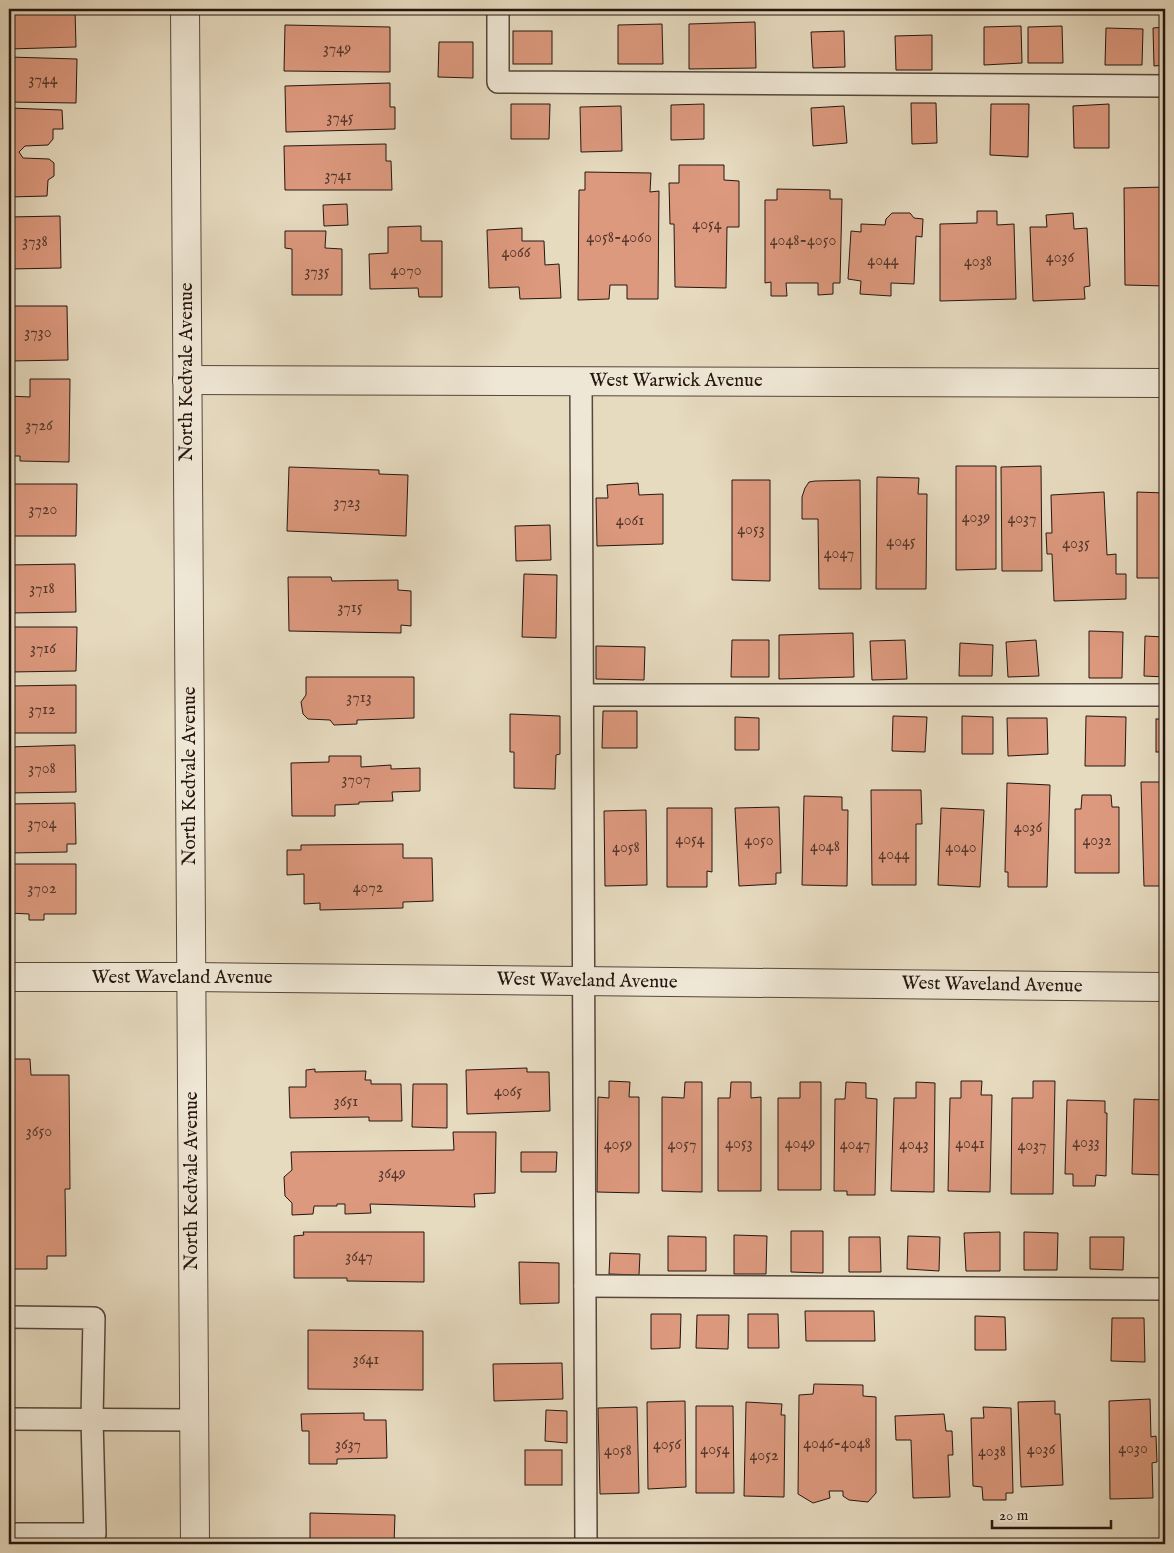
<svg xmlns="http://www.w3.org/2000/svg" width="1174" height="1553" viewBox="0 0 1174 1553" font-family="'IM FELL English',serif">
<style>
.building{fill:#dd997e;stroke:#251610}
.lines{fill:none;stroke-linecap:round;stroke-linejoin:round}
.lane-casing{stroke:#55473c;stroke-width:24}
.street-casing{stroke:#55473c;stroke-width:30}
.lane{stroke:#efe7d5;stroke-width:21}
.street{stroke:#efe7d5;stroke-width:28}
.labels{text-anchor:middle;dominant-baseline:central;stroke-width:4;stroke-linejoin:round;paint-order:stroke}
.number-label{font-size:16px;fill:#53372c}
.street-label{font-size:19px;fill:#251610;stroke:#efe7d5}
</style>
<rect width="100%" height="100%" fill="#e6dabf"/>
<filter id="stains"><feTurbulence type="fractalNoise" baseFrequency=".004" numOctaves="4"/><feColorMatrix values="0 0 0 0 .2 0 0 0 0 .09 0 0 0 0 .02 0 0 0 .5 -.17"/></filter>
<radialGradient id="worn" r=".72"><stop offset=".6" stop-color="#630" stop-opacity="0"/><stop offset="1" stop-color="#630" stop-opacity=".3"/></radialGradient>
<g class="building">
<polygon points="9,9 75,9 76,47 9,49"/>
<polygon points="285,9 385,9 385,12"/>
<polygon points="755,22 756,68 689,69 689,24"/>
<polygon points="662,24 663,64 618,64 618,25"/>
<polygon points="285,25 390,27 390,72 284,71"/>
<polygon points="1021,26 1022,63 984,65 984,27"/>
<polygon points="1062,26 1063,63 1028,63 1028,27"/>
<polygon points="1165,27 1165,65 1154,66 1153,28"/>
<polygon points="1106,28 1143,29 1142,65 1105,65"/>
<rect x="513" y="31" width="39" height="33"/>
<polygon points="844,31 845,67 813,68 811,32"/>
<polygon points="932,35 932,70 896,70 895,36"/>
<polygon points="439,42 473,42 473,78 438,77"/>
<polygon points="9,57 77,59 76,103 9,102"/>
<polygon points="390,83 390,107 395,107 395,129 286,132 285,86"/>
<polygon points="911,103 936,103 937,143 912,144"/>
<polygon points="511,104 550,104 549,139 511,139"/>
<polygon points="704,104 704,139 671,140 671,105"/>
<polygon points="991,104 1029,104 1028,157 990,155"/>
<polygon points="1109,104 1109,148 1074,148 1073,106"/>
<polygon points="621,106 622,151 581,152 580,107"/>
<polygon points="844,106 847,143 813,146 811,108"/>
<polygon points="9,108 62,110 63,129 53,129 53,139 48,145 25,146 19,152 23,158 49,159 54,163 54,176 48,180 47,196 9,197"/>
<polygon points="386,144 386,161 391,161 392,190 285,190 284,146"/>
<polygon points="679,165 724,165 724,180 739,181 739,227 727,227 726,288 675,287 674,224 670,224 669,183 679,183"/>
<polygon points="585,172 651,173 650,192 659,191 658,299 627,299 627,285 610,285 609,299 578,300 579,190 585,190"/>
<polygon points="1165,187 1165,286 1125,285 1124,188"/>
<polygon points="777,189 830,190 830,199 842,199 840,283 833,283 833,294 818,295 818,283 786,283 787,296 771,296 771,282 765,283 765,200 777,200"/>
<polygon points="347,204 348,225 324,226 323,205"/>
<polygon points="977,211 997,211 997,225 1014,224 1016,299 940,301 940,224 977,223"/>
<polygon points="892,213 910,213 914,218 923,219 922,237 916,236 914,284 891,283 891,296 860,294 861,281 848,279 851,231 861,232 861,224 885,225 886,219"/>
<polygon points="1073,213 1074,229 1087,228 1090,286 1084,287 1085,299 1033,301 1030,227 1047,227 1046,215"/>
<polygon points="60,216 61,268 9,269 9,217"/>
<polygon points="421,226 421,241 442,241 442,297 419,297 418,288 370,289 369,254 388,253 388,227"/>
<polygon points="522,228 522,241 544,241 545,265 559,264 561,298 520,299 519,287 489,288 487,230"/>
<polygon points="285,231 326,231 325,248 342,249 342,295 292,295 292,249 285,248"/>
<polygon points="9,306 67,306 68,360 9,361"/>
<polygon points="30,379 70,379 69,462 20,461 20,456 9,456 9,396 30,397"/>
<polygon points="956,466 996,466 996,569 956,570"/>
<polygon points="1041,466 1042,571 1002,571 1001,467"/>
<polygon points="289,467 379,470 379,474 408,475 406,536 287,531"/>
<polygon points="877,477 919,478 918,494 927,494 926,589 876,589"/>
<polygon points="732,480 770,480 770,581 732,580"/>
<polygon points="860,480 861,589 819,589 818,519 802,519 802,497 805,488 809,482 815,481"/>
<polygon points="638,483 639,495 663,494 663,544 597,546 596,498 608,498 607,485"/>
<polygon points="9,484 77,484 76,536 9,536"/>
<polygon points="1104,492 1107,555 1116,554 1116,574 1126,574 1126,599 1054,601 1052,554 1047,554 1046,533 1052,533 1051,495"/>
<polygon points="1137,492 1165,493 1165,578 1137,578"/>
<polygon points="550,525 551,560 516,561 515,526"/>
<polygon points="75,564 76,612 9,613 9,565"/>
<polygon points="524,574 557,575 556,638 522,637"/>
<polygon points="288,577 331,577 332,581 398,580 398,590 411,591 411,626 401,625 401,633 289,631"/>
<polygon points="9,627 77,627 76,671 9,672"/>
<polygon points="1089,631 1123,632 1122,678 1089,678"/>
<polygon points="853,633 854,677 779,679 779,635"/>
<polygon points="1145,636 1165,637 1165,677 1144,676"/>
<polygon points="732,640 769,640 769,677 731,677"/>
<polygon points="905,640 907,679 872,680 870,641"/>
<polygon points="1036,640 1039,676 1008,677 1006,642"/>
<polygon points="960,643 993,645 992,676 959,676"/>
<polygon points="596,646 645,647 644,680 596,679"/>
<polygon points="306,677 414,677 414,718 357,720 357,724 334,725 330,720 308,719 303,714 301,702 306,695"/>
<polygon points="76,685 76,733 9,733 9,686"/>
<polygon points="603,711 637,711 637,748 602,748"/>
<polygon points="510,714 560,716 560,754 556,755 555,789 514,788 514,752 510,752"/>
<polygon points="893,716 927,717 925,752 892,751"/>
<polygon points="962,716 993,717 993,754 962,754"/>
<polygon points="1086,716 1126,717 1125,766 1085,766"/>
<polygon points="735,717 759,718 759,750 735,750"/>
<polygon points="1007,718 1047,718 1048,754 1008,756"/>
<rect x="1156" y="719" width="9" height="33"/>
<polygon points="75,745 76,792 9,793 9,747"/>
<polygon points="329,756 361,756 361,767 391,765 391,769 420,768 420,791 392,792 393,801 359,802 359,804 335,805 335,816 292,816 291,763 329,762"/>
<polygon points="1141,782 1165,782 1165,886 1144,886"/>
<polygon points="1007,783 1050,785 1047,887 1008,887 1008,872 1005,872"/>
<polygon points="871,790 921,790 922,824 916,824 916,885 872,885"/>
<polygon points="1082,795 1111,795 1112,807 1119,807 1119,873 1075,873 1075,809 1081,809"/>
<polygon points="804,796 842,797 842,810 848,810 847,886 802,885"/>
<polygon points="75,803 76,844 67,844 67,852 9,853 9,804"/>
<polygon points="779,807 781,873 776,873 776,884 739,886 735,808"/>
<polygon points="667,808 712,808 712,872 707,871 707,887 667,887"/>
<polygon points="941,808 984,810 980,887 938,885"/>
<polygon points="646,810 647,885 605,886 604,811"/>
<polygon points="403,844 403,858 432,858 433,901 403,902 403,908 320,910 320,903 304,904 304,874 287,875 287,850 301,850 301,845"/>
<polygon points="9,864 76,864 76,914 44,914 44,920 29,920 29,914 9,913"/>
<polygon points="9,1059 30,1059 31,1075 69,1075 70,1189 65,1189 66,1256 47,1256 47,1269 9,1269"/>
<polygon points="527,1068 527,1072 549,1072 550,1111 467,1114 466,1070"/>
<polygon points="315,1069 315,1072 366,1071 365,1080 371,1080 371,1084 401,1084 402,1121 369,1121 369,1117 290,1118 289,1087 306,1087 306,1070"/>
<polygon points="609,1081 630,1082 629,1097 639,1097 639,1193 597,1192 598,1097 609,1098"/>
<polygon points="961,1081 982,1081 981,1095 992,1095 990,1192 948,1191 950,1098 961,1098"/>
<polygon points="1033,1081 1055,1081 1053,1194 1011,1194 1012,1098 1033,1098"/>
<polygon points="685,1082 702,1082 702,1192 662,1191 662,1097 684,1098"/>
<polygon points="731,1082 751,1082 751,1098 761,1097 761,1191 718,1191 718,1098 730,1098"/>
<polygon points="800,1082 821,1082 821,1190 778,1190 778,1098 800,1098"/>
<polygon points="846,1082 866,1083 866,1098 877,1099 875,1195 847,1195 847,1191 834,1191 835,1099 845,1099"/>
<polygon points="916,1082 935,1083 934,1192 891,1191 894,1098 916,1098"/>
<polygon points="413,1084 447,1084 447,1128 412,1127"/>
<polygon points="1134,1099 1165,1100 1165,1175 1132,1174"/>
<polygon points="1067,1100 1105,1101 1105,1113 1107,1113 1106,1176 1096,1175 1095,1186 1073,1186 1073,1174 1065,1174"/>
<polygon points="453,1132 496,1132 495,1193 474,1194 475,1207 370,1204 371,1213 345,1214 345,1204 337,1204 337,1206 314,1206 313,1214 292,1215 292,1203 285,1196 284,1177 292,1170 291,1152 454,1150"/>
<polygon points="521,1152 557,1152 556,1172 521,1172"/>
<polygon points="791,1231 823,1231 823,1273 791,1272"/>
<polygon points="303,1232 424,1232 424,1282 347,1281 347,1278 294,1278 294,1236 304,1235"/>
<polygon points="1000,1232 1000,1271 966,1271 964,1233"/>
<polygon points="1024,1232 1058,1233 1057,1270 1024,1270"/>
<polygon points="734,1235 767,1236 766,1274 734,1274"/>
<polygon points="668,1236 706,1237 706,1271 668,1271"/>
<polygon points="908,1236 940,1237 939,1271 907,1269"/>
<polygon points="849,1237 880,1237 881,1272 849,1272"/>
<polygon points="1090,1237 1124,1237 1123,1270 1090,1269"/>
<polygon points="610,1253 640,1254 639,1275 609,1274"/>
<polygon points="519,1262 559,1263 559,1303 520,1304"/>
<polygon points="805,1311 874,1311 875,1341 806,1341"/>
<polygon points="651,1314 681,1314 680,1348 651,1349"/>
<polygon points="748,1314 778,1314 779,1348 748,1348"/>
<polygon points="697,1315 729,1315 728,1349 696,1348"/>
<polygon points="975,1316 1005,1317 1006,1350 975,1350"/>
<polygon points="1112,1318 1144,1318 1145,1362 1111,1361"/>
<polygon points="308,1330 423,1331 423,1390 308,1389"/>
<polygon points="562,1363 563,1399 494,1401 493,1364"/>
<polygon points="814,1384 863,1385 863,1396 876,1397 876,1493 868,1502 849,1500 843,1496 843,1491 829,1491 830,1498 813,1503 798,1494 799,1395 813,1394"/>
<polygon points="1150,1399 1151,1437 1156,1436 1157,1462 1152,1463 1153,1498 1110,1499 1109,1401"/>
<polygon points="685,1401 686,1487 648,1489 647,1402"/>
<polygon points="1055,1401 1055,1414 1060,1414 1063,1485 1021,1487 1018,1402"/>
<polygon points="746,1402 782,1404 781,1415 785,1415 784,1497 744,1496"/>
<polygon points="696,1406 733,1406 734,1493 696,1493"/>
<polygon points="637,1407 639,1493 600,1494 598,1408"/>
<polygon points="983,1407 1011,1408 1013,1493 1006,1493 1006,1500 983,1500 982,1487 973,1486 971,1418 984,1418"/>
<polygon points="546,1410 567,1411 567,1443 545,1441"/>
<polygon points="364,1413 364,1420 386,1420 387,1458 337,1459 337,1464 309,1464 309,1431 302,1431 301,1414"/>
<polygon points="944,1414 946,1431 952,1431 953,1455 948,1455 950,1497 913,1498 911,1440 896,1440 895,1416"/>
<rect x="525" y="1450" width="37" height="35"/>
<polygon points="310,1513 395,1515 394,1544 310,1544"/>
</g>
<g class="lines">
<defs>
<g id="lane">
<polyline points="498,9 498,82 1165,86"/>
<polyline points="581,381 586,1544"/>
<polyline points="583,695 1165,695"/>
<polyline points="585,1286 1165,1289"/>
<polyline points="9,1317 94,1318 92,1419 95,1534 9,1534"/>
<polyline points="9,1419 194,1420"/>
</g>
<g id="street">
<polyline points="185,9 195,1544"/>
<polyline points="187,380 1165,383"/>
<polyline points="9,977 191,977 1165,987"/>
</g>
</defs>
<use href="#lane" class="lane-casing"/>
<use href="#street" class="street-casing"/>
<use href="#lane" class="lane"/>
<use href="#street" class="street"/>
</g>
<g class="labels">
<g class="number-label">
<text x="337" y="49">3749</text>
<text x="43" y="80">3744</text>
<text x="340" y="118">3745</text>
<text x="338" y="176">3741</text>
<text x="707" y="225">4054</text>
<text x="619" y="238">4058-4060</text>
<text x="803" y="241">4048-4050</text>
<text x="35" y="242">3738</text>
<text x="516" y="253">4066</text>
<text x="1060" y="258">4036</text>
<text x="883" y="261">4044</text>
<text x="978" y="262">4038</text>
<text x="406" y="271">4070</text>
<text x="317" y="272">3735</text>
<text x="38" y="333">3730</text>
<text x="39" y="426">3726</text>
<text x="347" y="503">3723</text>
<text x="43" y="510">3720</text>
<text x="976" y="518">4039</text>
<text x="1022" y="519">4037</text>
<text x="630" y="521">4061</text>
<text x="751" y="530">4053</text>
<text x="901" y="542">4045</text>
<text x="1076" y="544">4035</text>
<text x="839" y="554">4047</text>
<text x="42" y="589">3718</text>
<text x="350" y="608">3715</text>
<text x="43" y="649">3716</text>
<text x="359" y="698">3713</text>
<text x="42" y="710">3712</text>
<text x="42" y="769">3708</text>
<text x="356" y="780">3707</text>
<text x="42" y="824">3704</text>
<text x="1028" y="828">4036</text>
<text x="690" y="840">4054</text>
<text x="759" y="841">4050</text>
<text x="1097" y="841">4032</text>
<text x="825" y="847">4048</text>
<text x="626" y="848">4058</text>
<text x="961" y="848">4040</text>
<text x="894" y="855">4044</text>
<text x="368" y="888">4072</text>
<text x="42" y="889">3702</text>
<text x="508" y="1092">4065</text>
<text x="346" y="1102">3651</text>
<text x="39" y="1132">3650</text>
<text x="1086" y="1143">4033</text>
<text x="739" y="1144">4053</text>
<text x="800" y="1144">4049</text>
<text x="970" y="1144">4041</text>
<text x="618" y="1145">4059</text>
<text x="682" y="1145">4057</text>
<text x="855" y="1145">4047</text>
<text x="914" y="1145">4043</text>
<text x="1032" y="1146">4037</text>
<text x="392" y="1174">3649</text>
<text x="359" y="1257">3647</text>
<text x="366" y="1360">3641</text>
<text x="837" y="1444">4046-4048</text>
<text x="348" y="1445">3637</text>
<text x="667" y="1445">4056</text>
<text x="1133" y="1449">4030</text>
<text x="715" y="1450">4054</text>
<text x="1041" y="1450">4036</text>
<text x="618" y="1451">4058</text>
<text x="992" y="1452">4038</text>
<text x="764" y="1456">4052</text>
</g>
<g class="street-label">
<text transform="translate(187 372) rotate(-90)">North Kedvale Avenue</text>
<text x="676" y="381">West Warwick Avenue</text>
<text transform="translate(190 776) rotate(-90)">North Kedvale Avenue</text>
<text x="182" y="978">West Waveland Avenue</text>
<text transform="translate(587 981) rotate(1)">West Waveland Avenue</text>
<text transform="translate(992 985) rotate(1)">West Waveland Avenue</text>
<text transform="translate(192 1181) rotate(-90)">North Kedvale Avenue</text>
</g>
</g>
<rect width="1174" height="1553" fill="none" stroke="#e6dabf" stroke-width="30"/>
<rect x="10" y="10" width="1154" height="1533" fill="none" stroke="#251610" stroke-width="2.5"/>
<rect x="15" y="15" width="1144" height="1523" fill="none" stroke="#251610"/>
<path d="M992 1520v8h119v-8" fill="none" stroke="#251610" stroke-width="2.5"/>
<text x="999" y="1520" font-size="15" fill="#251610" stroke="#efe7d5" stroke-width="4" paint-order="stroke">20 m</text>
<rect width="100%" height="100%" filter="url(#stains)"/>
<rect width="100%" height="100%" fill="url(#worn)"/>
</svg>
